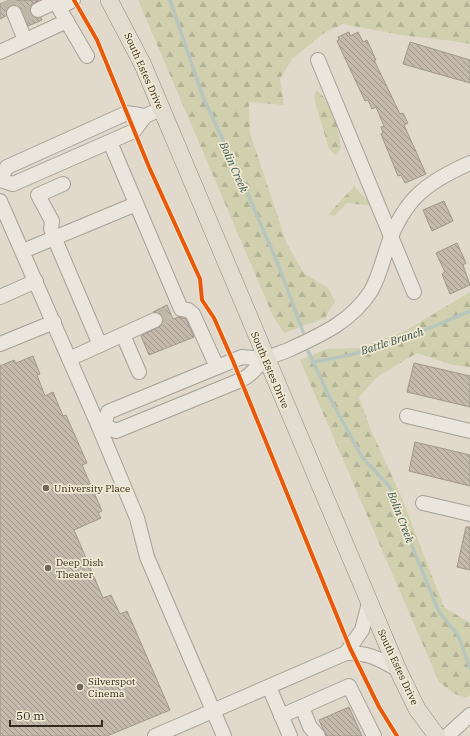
<svg xmlns="http://www.w3.org/2000/svg" width="470" height="736" viewBox="0 0 470 736" font-family="'IBM Plex Serif',serif">
<style>
.forest{fill:url(#forest-firs)}
.lines{fill:none;stroke-linecap:round;stroke-linejoin:round}
.stream{stroke:#b6c6bd;stroke-width:3.5}
.building{fill:url(#building-back-hatch);stroke:#a1968c}
.minor-tunnel{stroke:#beb7a9;stroke-width:14;stroke-dasharray:14 7;stroke-linecap:butt}
.minor-casing{stroke:#a69f95;stroke-width:16}
.major-casing{stroke:#8c857c;stroke-width:18}
.minor{stroke:#eae6dd;stroke-width:14}
.major{stroke:#e1dccf;stroke-width:17}
.cycleway-casing{stroke:#f2e9d2;stroke-width:6}
.cycleway{stroke:#e8590c;stroke-width:4}
.poi-dot{fill:#71675b;stroke:#f2e9d2;stroke-width:1.5}
.labels{text-anchor:middle;dominant-baseline:central;stroke-width:3.5;stroke-linejoin:round;paint-order:stroke}
.street-label{font-size:10px;fill:#34291e;stroke:#f2e9d2}
.poi-label{font-size:10px;fill:#34291e;stroke:#f2e9d2;text-anchor:start}
.water-label{font-size:11px;font-style:italic;fill:#2e5350;stroke:#f2e9d2}
</style>
<defs>
<pattern id="forest-firs" width="22" height="20" patternUnits="userSpaceOnUse"><rect width="22" height="20" fill="#d0d0af"/><path d="M5 1l3.5 6h-7zM16 11l3.5 6h-7z" fill="#b3b396"/></pattern>
<pattern id="building-back-hatch" width="6" height="6" patternUnits="userSpaceOnUse"><rect width="6" height="6" fill="#c5b9ad"/><path d="M-1 5l2 2M0 0l6 6M5-1l2 2" fill="none" stroke="#a1968c"/></pattern>
</defs>
<rect width="100%" height="100%" fill="#e1dacc"/>
<g class="forest">
<polygon points="138,0 470,0 470,44 452,41 401,35 343,24 324,33 292,59 280,79 284,105 249,102 250,133 287,244 304,273 328,288 335,301 325,318 284,333 273,316"/>
<path d="M316 90C333 102 338 128 341 148L335 155 329 149 314 99Z"/>
<path d="M354 186 373 206 347 203 334 216 329 215C336 203 346 197 354 186Z"/>
<polygon points="470,292 470,367 453,365 417,353 377,377 359,397 371,430 401,496 444,607 470,623 470,695 467,698 455,694 439,682 300,360 327,349 359,348 405,331"/>
</g>
<g class="lines">
<g class="stream">
<polyline points="170,0 203,97 244,185 280,269 303,332"/>
<polyline points="308,351 330,398 362,457 389,486 398,504 405,529 439,612 458,635 470,668"/>
<path d="M312 362C367 355 419 333 470 311"/>
</g>
</g>
<g class="building">
<polygon points="9,0 39,0 31,5 30,10 33,17 41,18 42,20 28,26 22,9 15,5 8,8 6,16 0,19 0,4"/>
<polygon points="349,32 350,36 358,32 363,42 367,40 376,60 374,60 400,114 403,113 408,123 404,125 426,174 405,183 401,175 398,176 381,134 383,133 381,127 384,126 376,107 372,109 368,100 365,101 337,41 339,40 338,37"/>
<polygon points="410,42 470,60 470,83 403,64"/>
<polygon points="444,201 453,221 432,231 423,210"/>
<polygon points="457,243 466,263 463,265 470,285 450,294 442,274 445,272 436,253"/>
<polygon points="167,305 173,319 179,317 186,319 194,337 149,355 141,336 162,325 163,316 160,313 153,312"/>
<polygon points="33,356 40,374 37,375 45,396 53,392 63,416 66,415 87,463 82,465 102,511 98,513 101,518 74,530 103,598 111,595 120,614 127,611 170,710 107,736 0,736 0,366 14,360 16,363"/>
<polygon points="414,363 470,376 470,407 407,392"/>
<polygon points="415,442 470,455 470,486 409,471"/>
<polygon points="466,527 470,527 470,570 457,567"/>
<polygon points="349,707 362,736 326,736 319,720"/>
</g>
<g class="lines">
<g class="minor-tunnel">
<polyline points="8,0 14,13"/>
<polyline points="23,16 38,10"/>
<polyline points="155,320 171,313"/>
</g>
<defs>
<g id="minor">
<polyline points="73,0 59,8 87,56"/>
<polyline points="38,10 55,2"/>
<polyline points="14,13 25,40"/>
<polyline points="0,52 67,21"/>
<polyline points="318,60 414,292"/>
<polyline points="110,142 181,309 188,310 193,314 217,367"/>
<polyline points="0,179 7,167 127,113 145,116 161,109"/>
<polyline points="0,180 13,184 134,131 145,116"/>
<polyline points="63,184 38,195 52,221 51,229 59,249 100,345"/>
<polyline points="0,201 99,427"/>
<polyline points="23,251 136,204"/>
<polyline points="0,297 36,281"/>
<polyline points="123,335 139,372"/>
<polyline points="0,344 54,322"/>
<polyline points="69,359 155,320"/>
<polyline points="407,416 470,431"/>
<path d="M104 425 116 431 241 380C254 374 256 366 266 359 273 355 281 353 288 350 321 335 351 322 371 291 379 277 383 260 388 245 404 199 427 182 470 163"/>
<polyline points="423,503 470,514"/>
<polyline points="346,653 362,630 369,603"/>
<polyline points="269,687 290,736"/>
<polyline points="302,707 310,727 318,736"/>
<polyline points="281,716 349,686 374,736"/>
<path d="M155 736 346 653C367 652 380 659 398 670"/>
<polyline points="224,736 147,557 137,518 99,427 104,425 108,412 242,357 266,359"/>
<polyline points="447,736 470,715"/>
</g>
<polyline id="major" points="109,0 143,65 398,670 417,709 437,736"/>
</defs>
<use href="#minor" class="minor-casing"/>
<use href="#major" class="major-casing"/>
<use href="#minor" class="minor"/>
<use href="#major" class="major"/>
<defs>
<polyline id="cycleway" points="74,0 97,40 149,167 200,279 202,300 214,318 233,361 350,648 379,707 397,736"/>
</defs>
<use href="#cycleway" class="cycleway-casing"/>
<use href="#cycleway" class="cycleway"/>
</g>
<g class="poi-dot">
<circle cx="46" cy="488" r="4"/>
<circle cx="48" cy="568" r="4"/>
<circle cx="80" cy="687" r="4"/>
</g>
<g class="labels">
<g class="street-label">
<text transform="translate(144 71) rotate(66)">South Estes Drive</text>
<text transform="translate(270 370) rotate(67)">South Estes Drive</text>
<text transform="translate(398 667) rotate(65)">South Estes Drive</text>
</g>
<g class="poi-label">
<text x="54" y="488">University Place</text>
<text x="56" y="562">Deep Dish<tspan x="56" dy="12">Theater</tspan></text>
<text x="88" y="681">Silverspot<tspan x="88" dy="12">Cinema</tspan></text>
</g>
<g class="water-label">
<text transform="translate(234 167) rotate(66)">Bolin Creek</text>
<text transform="translate(392 341) rotate(-18)">Battle Branch</text>
<text transform="translate(401 517) rotate(69)">Bolin Creek</text>
</g>
</g>
<path d="M10 720v6h92v-6" fill="none" stroke="#34291e" stroke-width="2"/>
<text x="16" y="720" font-size="12" fill="#34291e" stroke="#f2e9d2" stroke-width="3" paint-order="stroke">50 m</text>
</svg>
